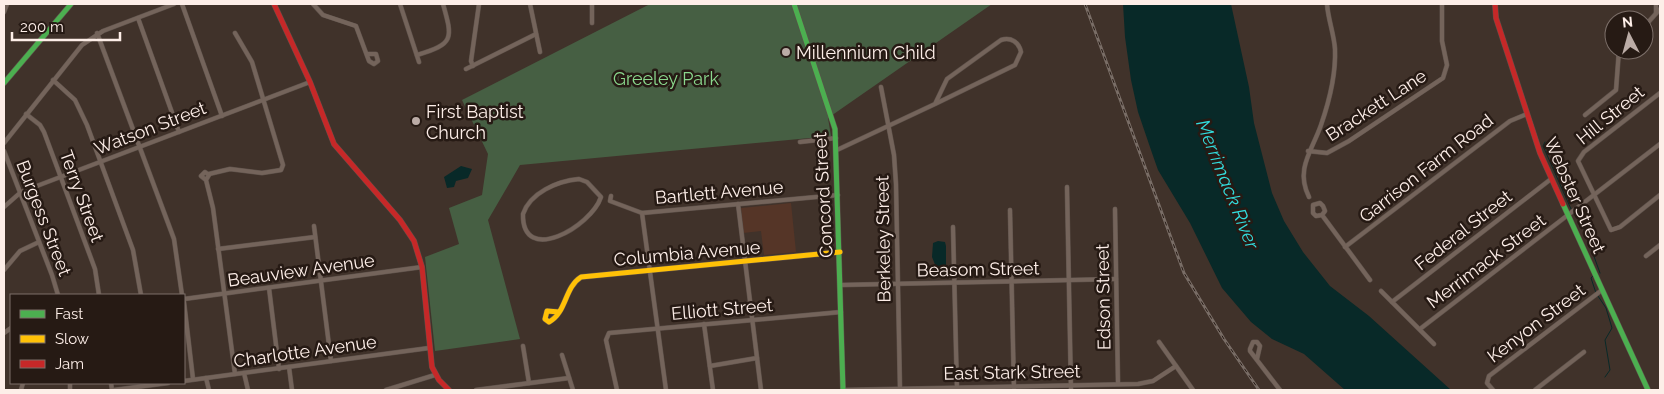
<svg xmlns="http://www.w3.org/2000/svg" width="1664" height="394" viewBox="0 0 1664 394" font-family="Raleway,sans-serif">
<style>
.built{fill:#553527}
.green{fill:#465f43}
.water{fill:#082928}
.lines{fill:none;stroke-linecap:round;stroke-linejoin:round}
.stream{stroke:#082928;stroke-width:1}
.street-casing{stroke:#5d514a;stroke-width:5}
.fast-casing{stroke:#5d514a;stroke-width:6}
.slow-casing{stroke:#5d514a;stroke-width:6}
.jam-casing{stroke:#5d514a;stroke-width:6}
.street{stroke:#74645b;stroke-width:4}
.fast{stroke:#4caf50;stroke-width:5}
.slow{stroke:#ffc107;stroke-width:5}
.jam{stroke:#c62828;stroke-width:5}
.rail-casing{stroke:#796d66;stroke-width:3}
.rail{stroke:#261a14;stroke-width:1;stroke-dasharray:4;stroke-linecap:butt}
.poi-dot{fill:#bbaca6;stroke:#261a14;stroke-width:2}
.labels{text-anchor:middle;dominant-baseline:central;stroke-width:5;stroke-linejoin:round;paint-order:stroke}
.poi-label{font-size:18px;fill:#fdeee8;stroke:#261a14;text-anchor:start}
.park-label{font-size:18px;fill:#8ad88d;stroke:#261a14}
.street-label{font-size:18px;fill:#fdeee8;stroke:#261a14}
.water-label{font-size:19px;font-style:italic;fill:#32dcdd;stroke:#261a14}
</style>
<rect width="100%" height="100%" fill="#40322a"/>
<polygon class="built" points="791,203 796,252 764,255 761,231 743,233 741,208"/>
<polygon class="green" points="650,4 992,4 828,118 831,136 520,165 488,220 520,339 435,351 425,257 459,244 449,208 482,195 488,154 462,100"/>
<g class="water">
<polygon points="1123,4 1231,4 1249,87 1254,123 1272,193 1284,221 1303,252 1330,286 1369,316 1451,390 1345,390 1304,354 1272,339 1251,322 1222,288 1190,223 1158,170 1152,153 1138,112 1131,80 1125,37"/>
<polygon points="461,166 472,169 468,178 456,181 454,187 447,188 444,177"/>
<polygon points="938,241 945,242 946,246 946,276 938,272 932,257 933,243"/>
</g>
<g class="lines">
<g class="stream">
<polyline points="1545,142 1543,146 1571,209"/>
<polyline points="1576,216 1583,226 1600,273"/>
<polyline points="1593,276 1591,278 1596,293"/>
<polyline points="1598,296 1606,308 1612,328 1605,340 1610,370 1605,377"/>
</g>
<defs>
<g id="street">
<polyline points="182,4 222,116"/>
<polyline points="313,4 323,15 356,26 369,61 374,64 378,61 376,54 367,54"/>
<polyline points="400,4 419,62"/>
<polyline points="530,4 540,52"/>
<polyline points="1656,4 1656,13"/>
<polyline points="4,12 7,4"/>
<polyline points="138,18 179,132"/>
<polyline points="592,23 592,4"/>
<polyline points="1644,27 1660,9"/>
<polyline points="97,33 174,239 182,295"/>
<path d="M417 55C454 44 453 39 443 4"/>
<polyline points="473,66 471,61 479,4"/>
<polyline points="466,69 536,34"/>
<polyline points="53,80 75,100 87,125 133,250 141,295"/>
<polyline points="881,87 894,155 896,184 900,390"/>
<polyline points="1660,93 1584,152 1578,161 1611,230 1620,227 1660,195"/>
<polyline points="26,114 40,125 44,132 95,269 99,295"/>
<polyline points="1585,115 1616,90 1619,50"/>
<polyline points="800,142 836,138"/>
<polyline points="4,143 82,45 103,31 174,4"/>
<path d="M837 150 935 104 947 79 1001 40C1011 37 1019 42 1021 52L1015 65 935 104"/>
<polyline points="4,151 52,275 58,295"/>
<polyline points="1308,151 1327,153 1349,141 1443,78 1447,65 1442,41 1442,4"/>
<polyline points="209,174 230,169 262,173 281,170 283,165 252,62 235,33"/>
<path d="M579 179 587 182 601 197C591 227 522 266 523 214 530 193 557 181 579 179Z"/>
<polyline points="206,180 201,176 205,172 209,175 206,180 213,208 235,374"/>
<polyline points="1067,187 1071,390"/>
<polyline points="611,196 610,201 642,213 838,195"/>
<path d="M1309 197C1295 169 1312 151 1321 125 1329 102 1336 74 1335 49 1334 34 1328 19 1327 4"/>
<polyline points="738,204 761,390"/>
<polyline points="4,207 21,192 310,82"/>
<polyline points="1115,209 1118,383"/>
<polyline points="1010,210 1014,390"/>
<polyline points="642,213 666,390"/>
<polyline points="1322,215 1325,211 1323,206 1320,203 1313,205 1313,213 1316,216 1322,215 1370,280"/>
<polyline points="314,226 331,361"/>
<polyline points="953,227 957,390"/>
<polyline points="1345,247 1510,121 1527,114"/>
<polyline points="218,249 315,237"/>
<polyline points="1646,256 1660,245"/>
<polyline points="4,270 20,251 39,242"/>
<polyline points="840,285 1116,279"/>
<polyline points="269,288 279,369"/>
<polyline points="1381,291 1434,344"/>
<polyline points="184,299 422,267"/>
<polyline points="184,302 193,379"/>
<polyline points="1392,302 1551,179"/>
<polyline points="704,324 713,390"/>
<polyline points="1420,329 1660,144"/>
<polyline points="4,333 11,328"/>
<polyline points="1159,342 1193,390"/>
<polyline points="523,346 529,383"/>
<polyline points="562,355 573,390"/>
<polyline points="1257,359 1260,346 1257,342 1253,342 1250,349 1250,351 1280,390"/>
<polyline points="710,366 757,358"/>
<polyline points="289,367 292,390"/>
<polyline points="244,373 248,390"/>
<polyline points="206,378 209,390"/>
<polyline points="184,381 429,348"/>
<polyline points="70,383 70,390"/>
<polyline points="111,383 112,390"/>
<polyline points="21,390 23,383"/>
<polyline points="114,390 168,383"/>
<polyline points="386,390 435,375"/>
<polyline points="476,390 569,378"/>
<polyline points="617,390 606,340 609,333 841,312"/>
<polyline points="842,390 1138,384 1153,381 1176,366"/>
<polyline points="1493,390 1487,383 1489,376 1602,290"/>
<polyline points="1535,390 1584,352"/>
</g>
<g id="fast">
<polyline points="794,4 835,129 843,390"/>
<polyline points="4,83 71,4"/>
<polyline points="1563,204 1648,390"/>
</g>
<path id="slow" d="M559 312 547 311 545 319 549 322C567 312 564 288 581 277L840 252"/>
<g id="jam">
<polyline points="274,4 310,82 334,144 400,220 414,241 422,267 432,367 439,380 449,390"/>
<polyline points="1495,4 1496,18 1540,153 1563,204"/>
</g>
</defs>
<use href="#street" class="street-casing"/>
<use href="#fast" class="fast-casing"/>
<use href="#slow" class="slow-casing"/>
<use href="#jam" class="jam-casing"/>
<use href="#street" class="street"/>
<use href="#fast" class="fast"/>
<use href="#slow" class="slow"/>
<use href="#jam" class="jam"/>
<defs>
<polyline id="rail" points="1085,4 1184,273 1224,339 1259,390"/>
</defs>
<use href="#rail" class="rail-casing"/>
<use href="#rail" class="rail"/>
</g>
<g class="poi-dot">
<circle cx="786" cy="52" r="5"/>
<circle cx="416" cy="121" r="5"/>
</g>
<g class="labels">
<g class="poi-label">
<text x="796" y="52">Millennium Child</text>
<text x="426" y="111">First Baptist<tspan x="426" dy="21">Church</tspan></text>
</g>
<g class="park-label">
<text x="666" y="78">Greeley Park</text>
</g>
<g class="street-label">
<text transform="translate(1376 105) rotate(-33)">Brackett Lane</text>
<text transform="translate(1610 115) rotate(-39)">Hill Street</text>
<text transform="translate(150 128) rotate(-21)">Watson Street</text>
<text transform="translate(1426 168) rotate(-38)">Garrison Farm Road</text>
<text transform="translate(719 192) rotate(-5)">Bartlett Avenue</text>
<text transform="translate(823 195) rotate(-93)">Concord Street</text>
<text transform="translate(1575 195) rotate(66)">Webster Street</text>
<text transform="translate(82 196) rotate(70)">Terry Street</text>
<text transform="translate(44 218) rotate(69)">Burgess Street</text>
<text transform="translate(1463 230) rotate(-38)">Federal Street</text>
<text transform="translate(883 239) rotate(-91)">Berkeley Street</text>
<text transform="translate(687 253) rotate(-5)">Columbia Avenue</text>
<text transform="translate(1486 261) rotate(-37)">Merrimack Street</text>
<text transform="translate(978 269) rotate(-1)">Beasom Street</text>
<text transform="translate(301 270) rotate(-8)">Beauview Avenue</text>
<text transform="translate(1103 297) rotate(-91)">Edson Street</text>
<text transform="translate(722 309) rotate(-5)">Elliott Street</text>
<text transform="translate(1536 323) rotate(-37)">Kenyon Street</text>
<text transform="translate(305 351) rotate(-8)">Charlotte Avenue</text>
<text transform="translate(1012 372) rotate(-1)">East Stark Street</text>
</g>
<g class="water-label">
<text transform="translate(1228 184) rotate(68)">Merrimack River</text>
</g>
</g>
<rect width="1664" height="394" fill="none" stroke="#fdeee8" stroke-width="10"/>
<rect x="10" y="294" width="175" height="90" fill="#261a14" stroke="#7c6f69"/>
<rect x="20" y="310" width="25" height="8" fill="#4caf50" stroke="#7c6f69"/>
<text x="55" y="319" font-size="15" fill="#fdeee8">Fast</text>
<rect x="20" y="335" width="25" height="8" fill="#ffc107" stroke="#7c6f69"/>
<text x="55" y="344" font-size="15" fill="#fdeee8">Slow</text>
<rect x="20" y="360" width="25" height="8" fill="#c62828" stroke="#7c6f69"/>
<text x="55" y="369" font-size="15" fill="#fdeee8">Jam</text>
<g transform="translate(1629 35) rotate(354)"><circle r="24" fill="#261a14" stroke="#7c6f69"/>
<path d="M0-4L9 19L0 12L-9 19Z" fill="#bbaca6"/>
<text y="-8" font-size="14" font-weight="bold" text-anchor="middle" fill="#fdeee8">N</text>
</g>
<path d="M12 32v8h108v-8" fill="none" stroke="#fdeee8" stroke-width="2.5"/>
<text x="20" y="32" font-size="15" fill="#fdeee8" stroke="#261a14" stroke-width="4" paint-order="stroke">200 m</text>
</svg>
